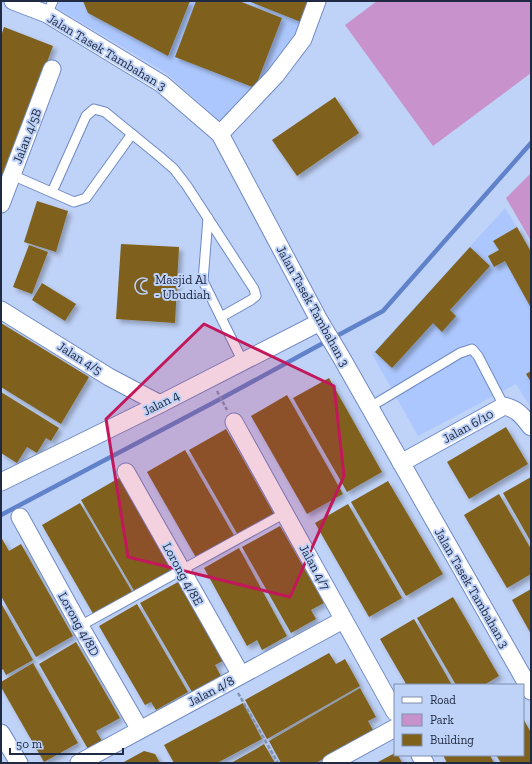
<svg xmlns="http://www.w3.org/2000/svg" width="532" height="764" viewBox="0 0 532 764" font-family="'Zilla Slab',serif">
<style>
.built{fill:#acc7fd}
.green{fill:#c893cc}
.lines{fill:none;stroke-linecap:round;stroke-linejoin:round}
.stream{stroke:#6082ca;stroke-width:4.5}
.building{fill:#7f611c;filter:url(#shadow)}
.service-casing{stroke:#6f8ac4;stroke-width:11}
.minor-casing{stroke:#6f8ac4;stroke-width:19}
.path{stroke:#8393b4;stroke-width:2.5;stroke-dasharray:4 2;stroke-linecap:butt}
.service{stroke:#fff;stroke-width:9}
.minor{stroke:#fff;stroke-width:17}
.marked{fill:#c2185b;fill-opacity:0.2;stroke:#c2185b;stroke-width:3;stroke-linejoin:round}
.labels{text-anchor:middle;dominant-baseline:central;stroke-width:4;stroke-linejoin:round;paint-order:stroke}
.street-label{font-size:13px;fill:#202b43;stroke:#bfd2f7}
.poi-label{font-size:13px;fill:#202b43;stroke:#bfd2f7;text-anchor:start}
</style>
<defs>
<filter id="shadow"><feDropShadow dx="3.5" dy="3.5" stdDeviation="2" flood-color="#0004"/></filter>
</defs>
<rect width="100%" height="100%" fill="#bfd2f7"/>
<g class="built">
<polygon points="59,1 312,1 298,37 270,75 222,123 165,72 57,8"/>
<polygon points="505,208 531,250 531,408 516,384 418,436 372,354"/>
</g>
<g class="green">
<polygon points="377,1 531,1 531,73 433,146 345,25"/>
<polygon points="531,173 531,241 506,198"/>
</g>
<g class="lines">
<g class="stream">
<polyline points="333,338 383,311 531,143"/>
<polyline points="1,515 224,397 327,341"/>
</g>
</g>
<g class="building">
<polygon points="83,1 190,1 168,56 88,13"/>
<polygon points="196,1 239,1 282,18 255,88 175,57"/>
<polygon points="248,1 310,1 301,22"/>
<polygon points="4,27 53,46 1,186 1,36"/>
<polygon points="335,97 359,133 297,176 272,140"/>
<polygon points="37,201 68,211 56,252 24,242"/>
<polygon points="517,227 531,252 531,308 505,261 494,267 488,256 499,250 493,241"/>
<polygon points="121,244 179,247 175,323 116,319"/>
<polygon points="29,245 48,252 32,294 13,287"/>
<polygon points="470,247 490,266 450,310 456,316 442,332 433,323 392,368 375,352"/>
<polygon points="42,283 76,304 65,321 32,300"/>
<polygon points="1,323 89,377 61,424 1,387"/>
<polygon points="531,371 531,382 526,374"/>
<polygon points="329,378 382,472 347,492 293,398"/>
<polygon points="1,392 59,428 51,441 46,438 37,453 27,447 17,463 1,453"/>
<polygon points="287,395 343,494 307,514 251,416"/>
<polygon points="506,427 528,464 469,499 447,462"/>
<polygon points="226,429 275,516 239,537 189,450"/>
<polygon points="185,450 236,539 198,561 147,472"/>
<polygon points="531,477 531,542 503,493"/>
<polygon points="119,478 174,571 136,594 81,500"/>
<polygon points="388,481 443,574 406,596 351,502"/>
<polygon points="499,494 531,549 531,574 507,588 464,515"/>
<polygon points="80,503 134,595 95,617 42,525"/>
<polygon points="348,504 402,598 369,617 315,523"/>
<polygon points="280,526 324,603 311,610 316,619 291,633 242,547"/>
<polygon points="1,537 9,551 21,544 73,636 36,657 1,596"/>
<polygon points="239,548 287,636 262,650 257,640 247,646 204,568"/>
<polygon points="178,582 223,661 215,665 221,676 192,692 140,603"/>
<polygon points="531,589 531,634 512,600"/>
<polygon points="453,597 499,676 484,685 456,685 417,618"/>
<polygon points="1,603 33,660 6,675 3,669 1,671"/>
<polygon points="137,604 188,692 156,710 151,702 145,705 99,626"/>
<polygon points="414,619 449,680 452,685 406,685 405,682 380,639"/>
<polygon points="76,642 120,718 96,731 102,741 88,749 39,664"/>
<polygon points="329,653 336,664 345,659 360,686 267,739 245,700"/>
<polygon points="33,663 78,743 44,762 1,687 1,682"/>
<polygon points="360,688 376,717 368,721 373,730 316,763 281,763 269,741"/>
<polygon points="243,703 262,739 217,763 174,763 164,745"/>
<polygon points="523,718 531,733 531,763 501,763 496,755 523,755"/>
<polygon points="264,744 275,763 231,763 256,749"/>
<polygon points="144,751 155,754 160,763 122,763"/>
<polygon points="395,753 395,755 398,755 402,763 376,763"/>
<polygon points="443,755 490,755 494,763 447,763"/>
</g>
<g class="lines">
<defs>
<g id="service">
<polyline points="47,14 53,1"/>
<polyline points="12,175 74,202 86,198 132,134"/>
<polyline points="52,192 86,116 94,109 105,112 159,156 174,169 187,186 254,289 256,296 251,300 221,317"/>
<polyline points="208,218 203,281 243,362"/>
<polyline points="370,407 460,353 472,349 478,356 504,406"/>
<polyline points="80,626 285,513"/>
</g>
<g id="minor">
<polyline points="13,1 47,14 162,84 220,134 320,322 340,355 531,691"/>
<polyline points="220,134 275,76 303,39 317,1"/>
<polyline points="1,204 52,69"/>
<polyline points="1,310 109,377 160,404"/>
<polyline points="234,422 395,712"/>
<path d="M401 463 504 406C518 409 523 417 531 427"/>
<polyline points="126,472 241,675"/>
<polyline points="1,482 160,404 320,322"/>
<polyline points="20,517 80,626 140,730"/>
<polyline points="1,733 19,763"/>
<polyline points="420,755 425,763"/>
<polyline points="79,763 343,620"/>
<polyline points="331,763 395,728"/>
</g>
</defs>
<use href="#service" class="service-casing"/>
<use href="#minor" class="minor-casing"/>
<g class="path">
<polyline points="217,391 227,410"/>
<polyline points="238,693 278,763"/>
</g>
<use href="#service" class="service"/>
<use href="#minor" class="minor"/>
</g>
<path class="marked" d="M204 324 334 386 344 476 290 597 128 557 106 419Z"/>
<defs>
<symbol id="mosque-bare" viewBox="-9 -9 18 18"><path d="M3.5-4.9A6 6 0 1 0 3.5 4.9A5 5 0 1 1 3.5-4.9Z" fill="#705929" stroke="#bfd2f7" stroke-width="2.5" paint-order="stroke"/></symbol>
</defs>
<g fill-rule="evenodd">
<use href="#mosque-bare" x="132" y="275" width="22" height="22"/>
</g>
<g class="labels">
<g class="street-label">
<text transform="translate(107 52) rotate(31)">Jalan Tasek Tambahan 3</text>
<text transform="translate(27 136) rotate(-69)">Jalan 4/5B</text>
<text transform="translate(313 306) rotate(61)">Jalan Tasek Tambahan 3</text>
<text transform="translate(80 358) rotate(32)">Jalan 4/5</text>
<text transform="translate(161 403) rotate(-27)">Jalan 4</text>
<text transform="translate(468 426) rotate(-29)">Jalan 6/10</text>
<text transform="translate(315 567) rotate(61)">Jalan 4/7</text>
<text transform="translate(183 574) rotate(61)">Lorong 4/8E</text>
<text transform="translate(472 588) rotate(60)">Jalan Tasek Tambahan 3</text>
<text transform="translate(79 624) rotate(61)">Lorong 4/8D</text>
<text transform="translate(211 691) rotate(-28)">Jalan 4/8</text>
</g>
<g class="poi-label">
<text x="155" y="279">Masjid Al<tspan x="155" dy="15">- Ubudiah</tspan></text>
</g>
</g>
<rect width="532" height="764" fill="none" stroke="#202b43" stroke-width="4"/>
<rect x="394" y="684" width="130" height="72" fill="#bfd2f7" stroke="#7f8faf"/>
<rect x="402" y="697" width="20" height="6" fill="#ffffff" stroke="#7f8faf"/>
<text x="430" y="704" font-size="12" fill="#202b43">Road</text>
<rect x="402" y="714" width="20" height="12" fill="#c893cc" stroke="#7f8faf"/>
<text x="430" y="724" font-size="12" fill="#202b43">Park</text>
<rect x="402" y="734" width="20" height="12" fill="#7f611c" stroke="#7f8faf"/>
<text x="430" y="744" font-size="12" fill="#202b43">Building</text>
<path d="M10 748v6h113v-6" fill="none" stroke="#202b43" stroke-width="2"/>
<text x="16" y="748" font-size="12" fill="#202b43" stroke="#bfd2f7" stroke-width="3" paint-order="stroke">50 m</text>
</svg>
